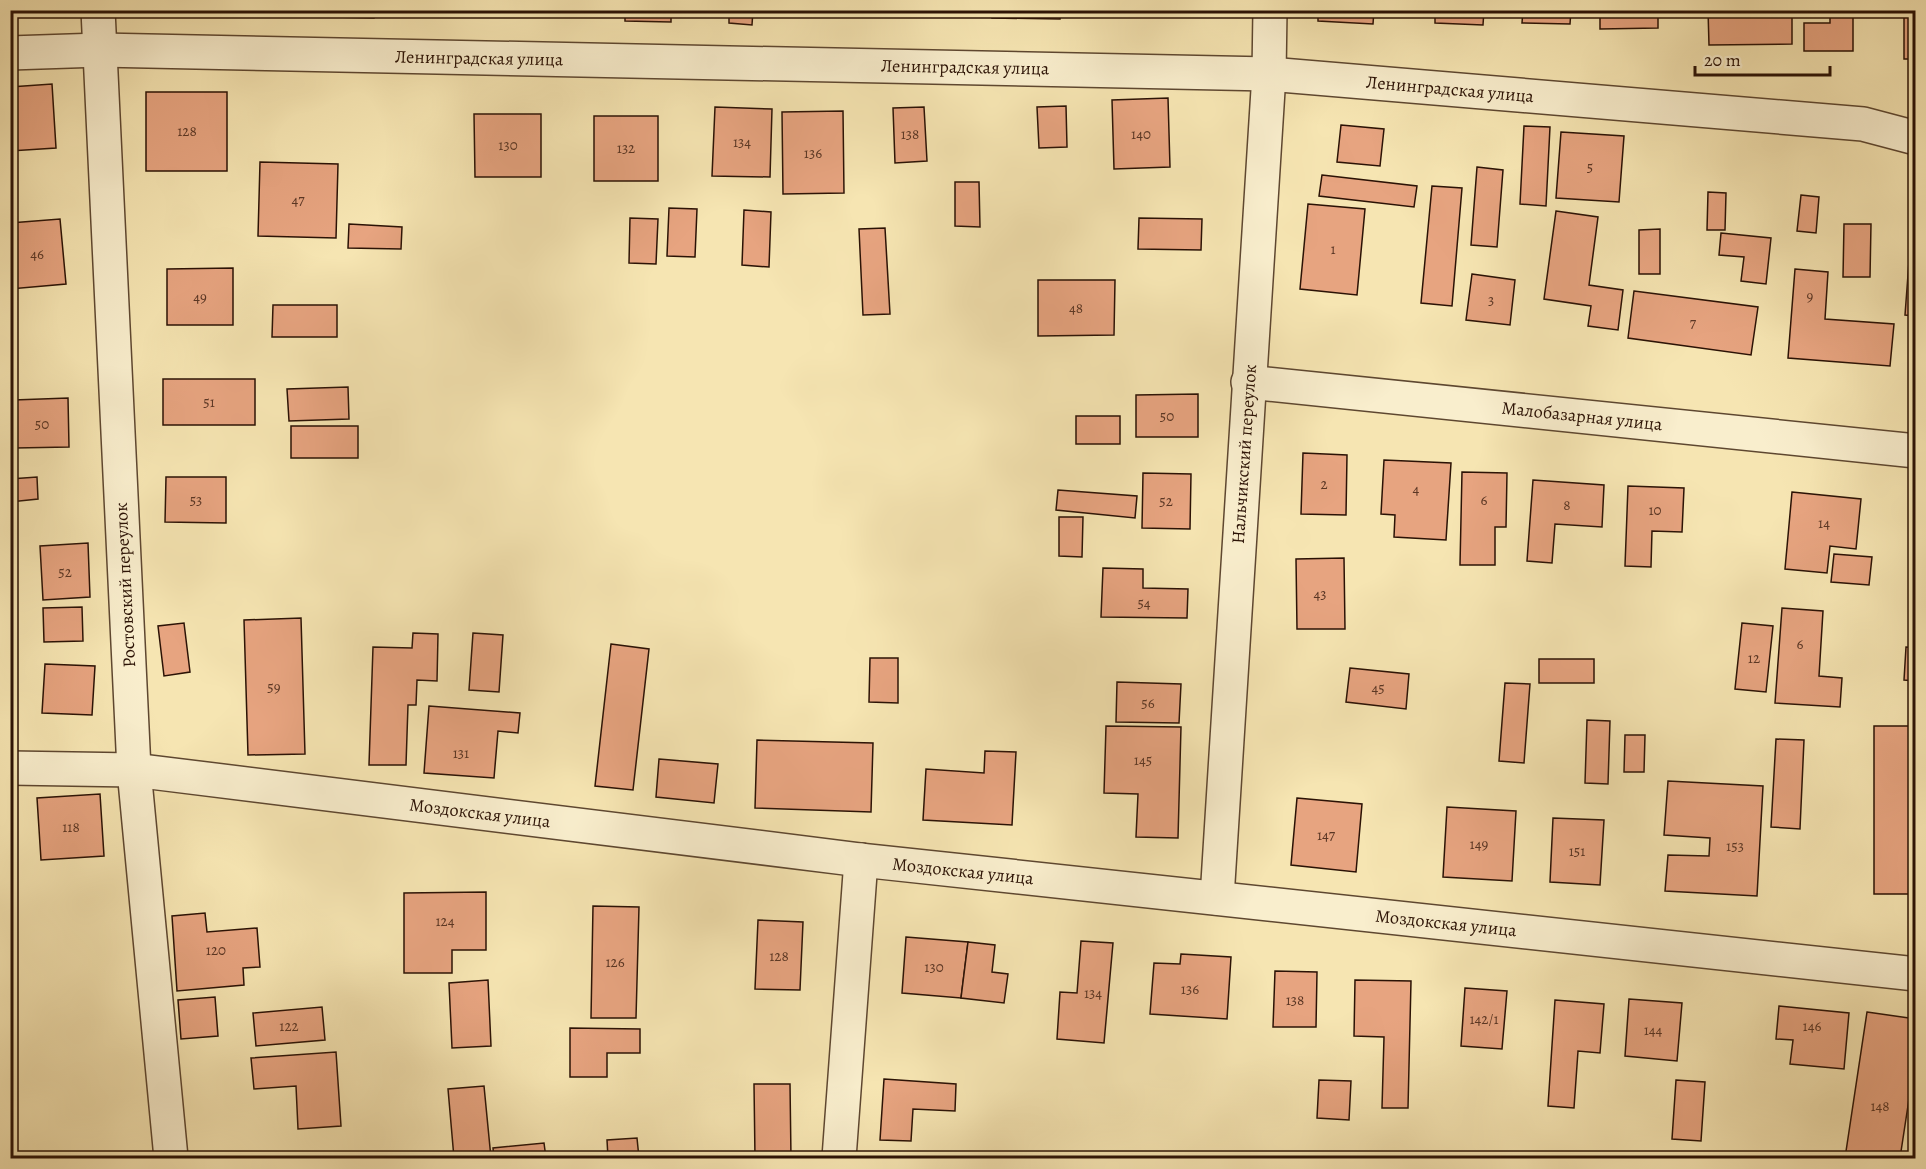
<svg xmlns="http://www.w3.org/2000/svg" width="1926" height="1169" viewBox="0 0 1926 1169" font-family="Alegreya,serif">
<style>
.building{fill:#e7a480;stroke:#2b1205;stroke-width:1.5}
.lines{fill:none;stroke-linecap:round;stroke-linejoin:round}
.street-casing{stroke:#5e4730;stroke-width:36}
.street{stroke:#f9eecd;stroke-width:33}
.labels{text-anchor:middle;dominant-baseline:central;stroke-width:4.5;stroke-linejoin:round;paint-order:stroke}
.number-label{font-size:15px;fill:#5a3624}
.street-label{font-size:18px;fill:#2b1205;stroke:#f9eecd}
</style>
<rect width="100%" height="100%" fill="#f6e5b2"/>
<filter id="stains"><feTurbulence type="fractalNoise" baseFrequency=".00333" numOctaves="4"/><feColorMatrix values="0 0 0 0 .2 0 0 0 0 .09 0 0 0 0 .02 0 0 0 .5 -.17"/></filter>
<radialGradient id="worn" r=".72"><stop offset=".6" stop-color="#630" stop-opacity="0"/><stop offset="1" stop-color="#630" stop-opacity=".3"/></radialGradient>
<g class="building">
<polygon points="26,10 50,10 50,12 26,13"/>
<polygon points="332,10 375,10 374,18 332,17"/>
<polygon points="625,10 671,10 671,22 625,21"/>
<polygon points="729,10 753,10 752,25 729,23"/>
<polygon points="786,10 835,10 835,17 786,16"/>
<polygon points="992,10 1060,10 1060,19 992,18"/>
<polygon points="1172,10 1235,10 1235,12 1172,15"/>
<polygon points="1318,10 1374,10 1373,24 1318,21"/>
<polygon points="1435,10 1484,10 1483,25 1435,23"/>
<polygon points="1523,10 1571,10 1570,24 1522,23"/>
<polygon points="1600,10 1658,10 1658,28 1600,29"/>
<polygon points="1708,10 1792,10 1792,44 1709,45"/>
<polygon points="1830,10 1853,10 1853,51 1804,51 1804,23 1830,23"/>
<rect x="1904" y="10" width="12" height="49"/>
<polygon points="52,84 56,148 10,151 10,87"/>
<rect x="146" y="92" width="81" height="79"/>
<polygon points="1168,98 1170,167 1114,169 1112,100"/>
<polygon points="1066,106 1067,147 1039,148 1037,107"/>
<polygon points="715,107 772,109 770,177 712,176"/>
<polygon points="924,107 927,161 895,163 893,108"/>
<polygon points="843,111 844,193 783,194 782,112"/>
<polygon points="474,114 541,114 541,177 475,177"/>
<rect x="594" y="116" width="64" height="65"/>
<polygon points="1341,125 1384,129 1380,166 1337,162"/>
<polygon points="1524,126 1550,127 1546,206 1520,204"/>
<polygon points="1561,132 1624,136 1619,202 1556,198"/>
<polygon points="260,162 338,164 336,238 258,236"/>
<polygon points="1477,167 1503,170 1497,247 1471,245"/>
<polygon points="1322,175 1417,186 1414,207 1319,196"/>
<polygon points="1915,181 1916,181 1916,316 1905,315"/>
<polygon points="955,182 979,182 980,227 955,226"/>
<polygon points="1432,186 1462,188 1452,306 1421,303"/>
<polygon points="1708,192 1726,193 1725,230 1707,230"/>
<polygon points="1801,195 1819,197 1816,233 1797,231"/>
<polygon points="1308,204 1365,209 1357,295 1300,289"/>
<polygon points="669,208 697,209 695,257 667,256"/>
<polygon points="744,210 771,212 769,267 742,265"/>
<polygon points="1556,211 1598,217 1589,285 1623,290 1618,330 1588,326 1591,306 1544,299"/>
<polygon points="630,218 658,219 656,264 629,263"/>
<polygon points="1139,218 1202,219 1201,250 1138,249"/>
<polygon points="60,219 66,284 10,289 10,223"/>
<polygon points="349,224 402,227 401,249 348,248"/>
<polygon points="1844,224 1871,224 1870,277 1843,277"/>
<polygon points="885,228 890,314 863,315 859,229"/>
<polygon points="1660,229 1660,274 1639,274 1639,230"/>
<polygon points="1721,233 1771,238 1766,284 1741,281 1744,257 1719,255"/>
<polygon points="233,268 233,325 167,325 167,269"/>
<polygon points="1795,269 1828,272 1825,319 1894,324 1890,366 1788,358"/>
<polygon points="1472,274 1515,280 1510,325 1466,320"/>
<polygon points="1038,280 1115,280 1114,335 1038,336"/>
<polygon points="1634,291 1758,307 1751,355 1628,338"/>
<polygon points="273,305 337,305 337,337 272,337"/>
<rect x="163" y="379" width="92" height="46"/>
<polygon points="348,387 349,419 289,421 287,389"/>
<polygon points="1198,394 1198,437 1136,437 1136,395"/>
<polygon points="68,398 69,447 15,448 14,400"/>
<rect x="1076" y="416" width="44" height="28"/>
<rect x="291" y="426" width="67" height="32"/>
<polygon points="1303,453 1347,455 1346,515 1301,514"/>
<polygon points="1384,460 1451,463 1446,540 1394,537 1395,515 1381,514"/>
<polygon points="1462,472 1507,473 1506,527 1495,527 1495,565 1460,565"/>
<polygon points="1143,473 1191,474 1190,529 1142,528"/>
<polygon points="37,477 38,499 10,502 10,479"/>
<polygon points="166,477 226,477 226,523 165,522"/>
<polygon points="1533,480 1604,485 1602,527 1555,524 1552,563 1527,561"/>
<polygon points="1628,486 1684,488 1682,532 1652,531 1651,567 1625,566"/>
<polygon points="1058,490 1137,496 1135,518 1056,510"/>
<polygon points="1792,492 1861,499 1856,549 1830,546 1827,573 1785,569"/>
<polygon points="1059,517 1083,517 1082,557 1059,556"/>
<polygon points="88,543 90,597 43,600 40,546"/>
<polygon points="1834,554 1872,557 1869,585 1831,582"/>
<polygon points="1344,558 1345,629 1297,629 1296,559"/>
<polygon points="1103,568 1143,569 1143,588 1188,589 1187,618 1101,617"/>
<polygon points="82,607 83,641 44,642 43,608"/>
<polygon points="1782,608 1823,611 1819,676 1842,678 1840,707 1775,703"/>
<polygon points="301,618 305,754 248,755 244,620"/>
<polygon points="184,623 190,672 164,676 158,626"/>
<polygon points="1742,623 1773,626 1766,692 1735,689"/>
<polygon points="413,633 438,634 437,681 417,680 416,705 408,705 406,765 369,765 373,647 412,648"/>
<polygon points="473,633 503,635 499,692 469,690"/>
<polygon points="611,644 649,649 633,790 595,786"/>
<polygon points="1906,647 1916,648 1916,681 1904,680"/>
<polygon points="870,658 898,658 898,703 869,702"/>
<rect x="1539" y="659" width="55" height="24"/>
<polygon points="45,664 95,666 92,715 42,713"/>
<polygon points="1350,668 1409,674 1406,709 1346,702"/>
<polygon points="1117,682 1181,684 1179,723 1116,722"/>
<polygon points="1505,683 1530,684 1524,763 1499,761"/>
<polygon points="429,706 520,713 518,733 498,731 494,778 424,773"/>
<polygon points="1587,720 1610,721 1608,784 1585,783"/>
<polygon points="1106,726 1181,727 1178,838 1136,837 1138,794 1104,793"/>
<rect x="1874" y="726" width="42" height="168"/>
<polygon points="1625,735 1645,735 1644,772 1624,772"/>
<polygon points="1776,739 1804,740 1800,829 1771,827"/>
<polygon points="757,740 873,743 871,812 755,808"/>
<polygon points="985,751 1016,752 1012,825 923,820 926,769 984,773"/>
<polygon points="659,759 718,764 714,803 656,797"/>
<polygon points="1668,781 1763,786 1757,896 1665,891 1668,855 1709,856 1710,838 1664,835"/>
<polygon points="100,794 104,856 41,860 37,798"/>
<polygon points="1297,798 1362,804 1356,872 1291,865"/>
<polygon points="1447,807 1516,811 1512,881 1443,877"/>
<polygon points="1553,818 1604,820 1600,885 1550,882"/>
<polygon points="486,892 486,950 452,950 452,973 404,973 404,893"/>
<polygon points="593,906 639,907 636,1018 591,1018"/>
<polygon points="205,913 207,932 257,928 260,967 243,968 244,985 177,991 172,916"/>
<polygon points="758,920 803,922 800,990 755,989"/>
<polygon points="906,937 968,942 961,998 902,993"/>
<polygon points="1081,941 1113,943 1104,1043 1057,1039 1060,992 1077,993"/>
<polygon points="968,942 995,945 992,972 1008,974 1004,1003 961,998"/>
<polygon points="1181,954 1231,957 1227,1019 1150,1014 1154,963 1180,964"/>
<polygon points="1275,971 1317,972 1316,1027 1273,1027"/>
<polygon points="488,980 491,1046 452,1048 449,983"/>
<polygon points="1355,980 1411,981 1408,1108 1382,1108 1384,1037 1354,1036"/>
<polygon points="1465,988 1507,991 1502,1049 1461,1046"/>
<polygon points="215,997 218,1036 181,1039 178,1000"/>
<polygon points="1629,999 1682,1003 1677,1061 1625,1056"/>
<polygon points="1555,1000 1604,1004 1600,1053 1578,1051 1574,1108 1548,1106"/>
<polygon points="1779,1006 1849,1013 1844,1069 1790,1064 1793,1040 1776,1039"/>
<polygon points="322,1007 325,1040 256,1046 253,1013"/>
<polygon points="1867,1012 1916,1019 1916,1053 1900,1158 1845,1158"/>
<polygon points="570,1028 640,1029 640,1053 607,1053 607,1077 570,1077"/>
<polygon points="336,1052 341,1126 298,1129 296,1086 254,1089 251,1058"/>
<polygon points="884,1079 956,1084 955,1111 913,1109 911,1141 880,1140"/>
<polygon points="1319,1080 1351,1081 1349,1120 1317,1118"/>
<polygon points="1676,1080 1705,1082 1701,1141 1672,1139"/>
<polygon points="754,1084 790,1084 791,1158 755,1158"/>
<polygon points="484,1086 491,1158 454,1158 448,1089"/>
<polygon points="637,1138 639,1158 608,1158 607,1140"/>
<polygon points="544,1143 546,1158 494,1158 493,1148"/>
</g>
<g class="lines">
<defs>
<g id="street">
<polyline points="98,10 134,770 171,1158"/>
<polyline points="10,53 100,50 1269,74 1863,124 1916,138"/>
<polyline points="1248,382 1916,451"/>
<polyline points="10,768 134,770 861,860 1916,974"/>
<polyline points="1217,898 1269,74 1270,10"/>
<polyline points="839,1158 861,860"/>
</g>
</defs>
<use href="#street" class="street-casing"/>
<use href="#street" class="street"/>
</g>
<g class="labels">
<g class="number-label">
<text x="187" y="131">128</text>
<text x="910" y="134">138</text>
<text x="1141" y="134">140</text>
<text x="742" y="142">134</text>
<text x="508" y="145">130</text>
<text x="626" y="148">132</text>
<text x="813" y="153">136</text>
<text x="1590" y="167">5</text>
<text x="298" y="200">47</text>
<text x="1333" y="249">1</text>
<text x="37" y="254">46</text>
<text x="1810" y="296">9</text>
<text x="200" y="297">49</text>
<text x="1491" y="300">3</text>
<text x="1076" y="308">48</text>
<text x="1693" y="323">7</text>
<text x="209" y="402">51</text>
<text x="1167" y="416">50</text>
<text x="42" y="424">50</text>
<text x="1324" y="484">2</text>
<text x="1416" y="489">4</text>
<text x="196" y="500">53</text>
<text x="1484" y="500">6</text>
<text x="1166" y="501">52</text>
<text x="1567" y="505">8</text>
<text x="1655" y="510">10</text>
<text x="1824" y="523">14</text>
<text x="65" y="572">52</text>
<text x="1320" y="594">43</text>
<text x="1144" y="603">54</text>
<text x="1800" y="644">6</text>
<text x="1754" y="658">12</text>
<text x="274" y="687">59</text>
<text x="1378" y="688">45</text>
<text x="1148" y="703">56</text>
<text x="461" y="753">131</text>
<text x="1143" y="760">145</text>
<text x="71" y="827">118</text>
<text x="1326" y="835">147</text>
<text x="1479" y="844">149</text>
<text x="1735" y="846">153</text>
<text x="1577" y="851">151</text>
<text x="445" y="921">124</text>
<text x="216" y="950">120</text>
<text x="779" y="956">128</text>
<text x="615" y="962">126</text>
<text x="934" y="967">130</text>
<text x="1190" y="989">136</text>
<text x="1093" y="993">134</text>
<text x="1295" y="1000">138</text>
<text x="1484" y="1019">142/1</text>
<text x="289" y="1026">122</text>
<text x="1812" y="1026">146</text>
<text x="1653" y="1030">144</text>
<text x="1880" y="1106">148</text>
</g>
<g class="street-label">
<text transform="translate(479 58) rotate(1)">Ленинградская улица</text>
<text transform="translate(965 67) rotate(1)">Ленинградская улица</text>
<text transform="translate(1450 89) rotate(5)">Ленинградская улица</text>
<text transform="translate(1582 416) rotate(6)">Малобазарная улица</text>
<text transform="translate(1244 454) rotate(-86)">Нальчикский переулок</text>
<text transform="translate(125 585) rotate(-93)">Ростовский переулок</text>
<text transform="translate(480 813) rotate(7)">Моздокская улица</text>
<text transform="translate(963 871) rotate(6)">Моздокская улица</text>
<text transform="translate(1446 923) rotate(6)">Моздокская улица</text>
</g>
</g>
<rect width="1926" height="1169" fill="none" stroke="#f6e5b2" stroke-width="36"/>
<rect x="12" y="12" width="1902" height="1145" fill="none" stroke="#2b1205" stroke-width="3"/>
<rect x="18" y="18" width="1890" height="1133" fill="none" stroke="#2b1205" stroke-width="1.5"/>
<path d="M1695 66v9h135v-9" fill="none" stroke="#2b1205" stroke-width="3"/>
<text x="1704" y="66" font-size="18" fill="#2b1205" stroke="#f9eecd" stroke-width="4.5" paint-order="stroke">20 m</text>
<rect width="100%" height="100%" filter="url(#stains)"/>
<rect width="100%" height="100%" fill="url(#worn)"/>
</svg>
